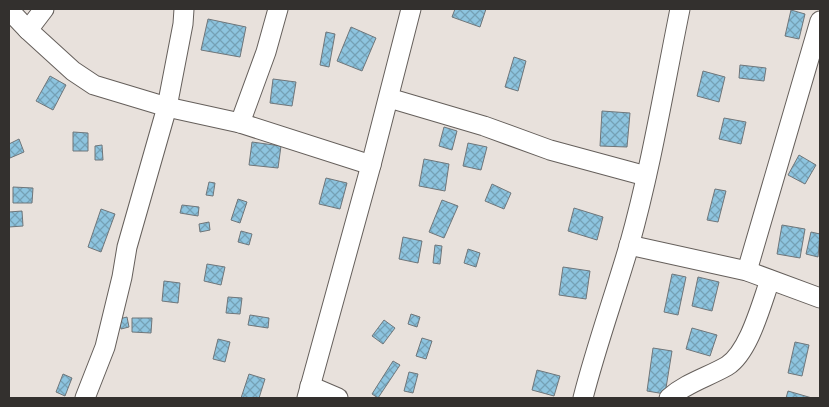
<svg xmlns="http://www.w3.org/2000/svg" width="829" height="407" viewBox="0 0 829 407" font-family="'Times New Roman',serif">
<style>
.building{fill:url(#building-cross-hatch);stroke:#6f767a}
.lines{fill:none;stroke-linecap:round;stroke-linejoin:round}
.minor-casing{stroke:#655f5b;stroke-width:21}
.minor{stroke:#fff;stroke-width:19}
</style>
<defs>
<pattern id="building-cross-hatch" width="8" height="8" patternUnits="userSpaceOnUse" patternTransform="scale(1.25)"><rect width="8" height="8" fill="#8dc4df"/><path d="M0 0l8 8M0 8l8-8" fill="none" stroke="#74a0b5"/></pattern>
</defs>
<rect width="100%" height="100%" fill="#e8e1dc"/>
<g class="building">
<polygon points="455,9 486,9 480,27 452,17"/>
<polygon points="791,10 805,14 799,39 785,36"/>
<polygon points="208,19 246,27 240,57 201,50"/>
<polygon points="351,27 376,38 362,71 337,61"/>
<polygon points="326,32 335,34 329,67 320,65"/>
<polygon points="514,57 526,61 518,91 505,87"/>
<polygon points="740,65 766,68 764,81 739,78"/>
<polygon points="703,71 725,77 719,102 697,96"/>
<polygon points="50,76 66,85 53,110 36,101"/>
<polygon points="273,79 296,82 292,106 270,103"/>
<polygon points="602,111 630,113 627,147 600,146"/>
<polygon points="724,118 746,122 741,144 719,139"/>
<polygon points="444,127 457,131 452,150 439,146"/>
<polygon points="73,132 88,133 88,151 73,151"/>
<polygon points="19,139 24,152 10,158 9,144"/>
<polygon points="252,142 281,146 278,168 249,165"/>
<polygon points="468,143 487,147 481,170 463,166"/>
<polygon points="102,145 103,160 95,160 95,146"/>
<polygon points="799,155 816,165 805,184 788,175"/>
<polygon points="424,159 449,164 445,191 419,186"/>
<polygon points="326,178 347,183 340,209 319,204"/>
<polygon points="209,182 215,183 213,196 206,195"/>
<polygon points="492,184 511,193 504,209 485,201"/>
<polygon points="13,187 33,188 32,203 13,203"/>
<polygon points="715,189 726,191 718,222 707,220"/>
<polygon points="238,199 247,202 240,223 231,220"/>
<polygon points="442,200 458,206 444,238 429,232"/>
<polygon points="182,205 199,207 198,216 180,213"/>
<polygon points="574,208 603,217 597,240 568,231"/>
<polygon points="101,209 115,214 101,252 88,247"/>
<polygon points="22,211 23,226 9,227 9,212"/>
<polygon points="209,222 210,230 200,232 199,224"/>
<polygon points="782,225 805,229 800,258 777,254"/>
<polygon points="241,231 252,234 249,245 238,242"/>
<polygon points="811,232 820,234 818,257 806,254"/>
<polygon points="403,237 422,241 418,263 399,259"/>
<polygon points="435,245 442,246 440,264 433,263"/>
<polygon points="468,249 480,253 476,267 464,263"/>
<polygon points="207,264 225,267 221,285 204,281"/>
<polygon points="563,267 590,271 586,299 559,295"/>
<polygon points="672,274 686,277 678,315 664,312"/>
<polygon points="698,277 719,282 712,311 692,306"/>
<polygon points="164,281 180,283 178,303 162,301"/>
<polygon points="228,297 242,298 240,314 226,313"/>
<polygon points="411,314 420,317 417,327 408,324"/>
<polygon points="250,315 269,318 268,328 248,325"/>
<polygon points="127,317 129,327 121,329 119,319"/>
<polygon points="132,318 152,318 151,333 132,332"/>
<polygon points="384,320 395,328 383,344 372,336"/>
<polygon points="692,328 717,335 710,356 686,349"/>
<polygon points="422,338 432,341 426,359 416,356"/>
<polygon points="218,339 230,342 225,362 213,359"/>
<polygon points="795,342 809,345 802,376 788,373"/>
<polygon points="653,348 672,351 665,394 647,391"/>
<polygon points="393,361 400,365 378,398 372,394"/>
<polygon points="537,370 560,376 554,396 532,390"/>
<polygon points="409,372 418,374 413,393 404,391"/>
<polygon points="63,374 72,378 65,396 56,392"/>
<polygon points="249,374 265,379 259,398 241,398"/>
<polygon points="788,391 812,398 786,398"/>
</g>
<g class="lines">
<defs>
<g id="minor">
<polyline points="9,10 28,30 73,71 94,85 167,107 240,123 371,165"/>
<polyline points="28,30 44,9"/>
<polyline points="389,98 484,126 550,150 646,176"/>
<polyline points="240,123 266,52 278,9"/>
<polyline points="629,245 747,271 820,298"/>
<polyline points="747,271 820,21"/>
<polyline points="310,386 338,398"/>
<polyline points="85,398 105,347 122,277 127,247 167,107 183,24 184,9"/>
<polyline points="307,398 371,165 411,9"/>
<path d="M583 398C596 347 614 297 629 246 651 168 664 88 680 9"/>
<path d="M669 398C686 383 708 377 727 366 749 352 761 305 770 280"/>
</g>
</defs>
<use href="#minor" class="minor-casing"/>
<use href="#minor" class="minor"/>
</g>
<rect width="829" height="407" fill="none" stroke="#33302e" stroke-width="20"/>
</svg>
